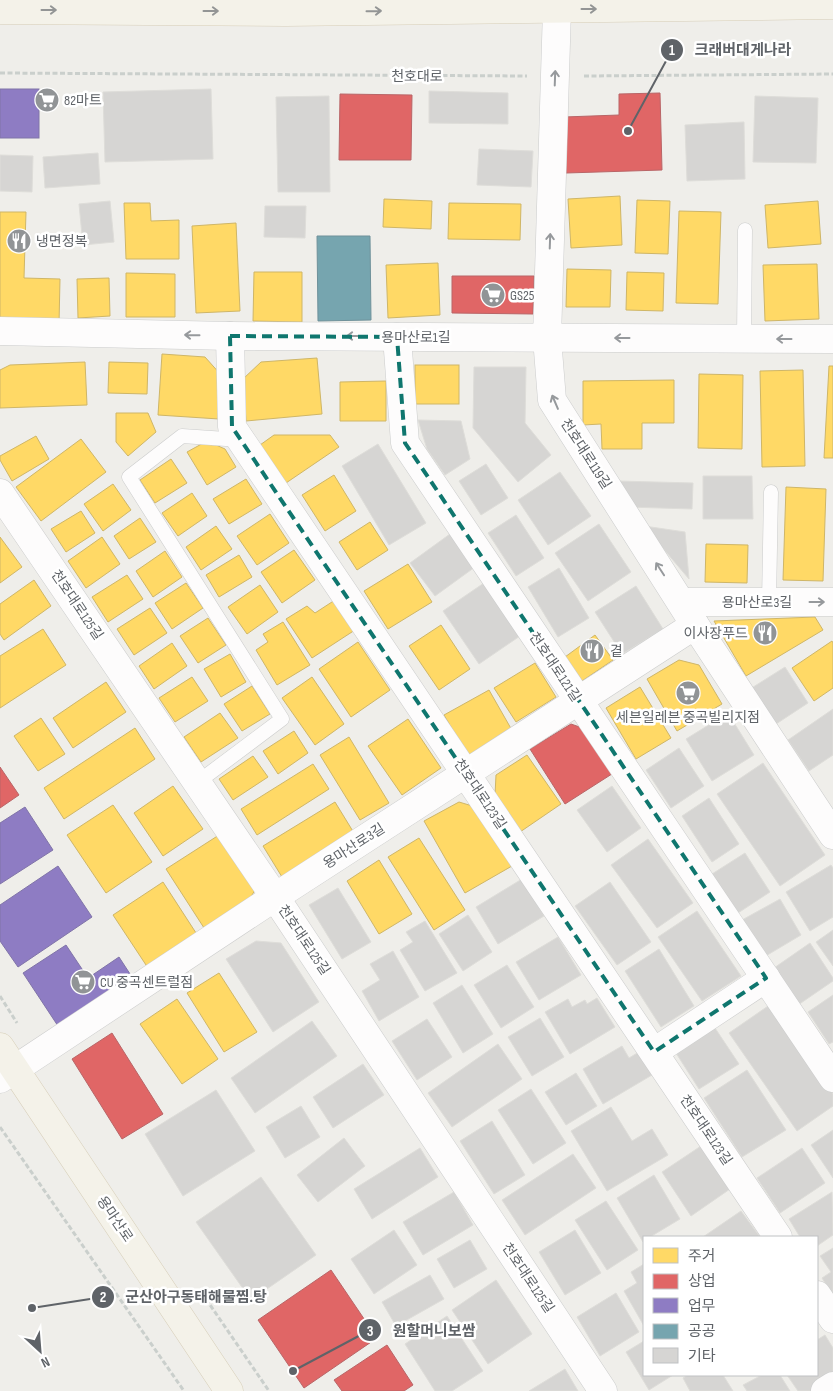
<svg xmlns="http://www.w3.org/2000/svg" width="833" height="1391" viewBox="0 0 833 1391" font-family="'Sofia Sans Condensed','Noto Sans KR',sans-serif">
<style>
.homes{fill:#ffd966;stroke:#cfb667}
.shops{fill:#e06666;stroke:#b96567}
.offices{fill:#8e7cc3;stroke:#8074a8}
.public{fill:#76a5af;stroke:#6f919a}
.building{fill:#d6d5d3;stroke:#deddd9}
.lines{fill:none;stroke-linecap:round;stroke-linejoin:round}
.service-casing{stroke:#cbcccc;stroke-width:15}
.minor-casing{stroke:#cbcccc;stroke-width:29}
.primary-casing{stroke:#d7ceb8;stroke-width:29}
.path{stroke:#cacfcc;stroke-width:3;stroke-dasharray:5 2.5;stroke-linecap:butt}
.service{stroke:#fdfcfc;stroke-width:14}
.minor{stroke:#fdfcfc;stroke-width:28}
.primary{stroke:#f4f2e9;stroke-width:28}
.oneway{stroke:#939595}
.oneway2{stroke:#96999c}
.marked{fill:none;stroke:#0f766e;stroke-width:4;stroke-dasharray:10 6;stroke-linejoin:round}
.labels{text-anchor:middle;dominant-baseline:central;stroke-width:5;stroke-linejoin:round;paint-order:stroke}
.street-label{font-size:14px;fill:#5f6368;stroke:#fff}
.poi-label{font-size:14px;fill:#5f6368;stroke:#fff;text-anchor:start}
.leader{fill:none;stroke:#5f6368;stroke-width:2}
.callout-dot{fill:#5f6368;stroke:#fff;stroke-width:2}
.mark-label{font-size:15px;text-anchor:middle;font-weight:bold;fill:#fff}
.callout-label{font-size:15px;text-anchor:middle;font-weight:bold;fill:#5f6368;stroke:#fff;stroke-width:5;stroke-linejoin:round;paint-order:stroke}
</style>
<rect width="100%" height="100%" fill="#efeeea"/>
<g class="homes">
<polygon points="620,196 622,245 571,248 568,199"/>
<polygon points="384,199 432,201 431,229 383,227"/>
<polygon points="637,200 670,201 668,254 635,253"/>
<polygon points="818,201 821,244 768,248 765,205"/>
<polygon points="124,203 150,203 151,221 179,220 179,259 126,259"/>
<polygon points="449,203 521,204 520,240 448,239"/>
<polygon points="679,211 721,212 718,304 676,303"/>
<polygon points="0,212 26,212 24,278 60,279 59,324 0,323"/>
<polygon points="236,223 240,311 196,313 192,226"/>
<polygon points="438,263 440,315 388,318 386,265"/>
<polygon points="817,264 819,319 765,321 763,265"/>
<polygon points="567,269 611,270 610,307 566,307"/>
<polygon points="254,272 302,272 302,322 253,321"/>
<polygon points="627,272 664,273 663,311 626,310"/>
<polygon points="126,273 175,274 175,317 126,317"/>
<polygon points="109,278 110,316 78,318 77,279"/>
<polygon points="162,354 205,357 222,376 219,419 158,415"/>
<polygon points="317,358 322,414 246,421 243,379 261,362"/>
<polygon points="85,362 87,405 0,408 0,370 10,365"/>
<polygon points="109,362 148,363 147,394 108,393"/>
<rect x="415" y="365" width="44" height="39"/>
<polygon points="829,366 833,366 833,458 824,458"/>
<polygon points="803,370 805,466 762,467 760,371"/>
<polygon points="699,374 743,375 742,449 698,448"/>
<polygon points="674,380 674,423 642,423 642,449 602,449 601,424 583,425 583,381"/>
<polygon points="386,381 386,421 340,421 340,382"/>
<polygon points="116,413 148,413 156,432 128,456 116,442"/>
<polygon points="274,435 330,435 339,447 286,483 260,445"/>
<polygon points="36,436 49,459 12,481 0,460 0,456"/>
<polygon points="81,439 106,472 41,521 16,487"/>
<polygon points="207,441 225,449 236,467 207,485 187,452"/>
<polygon points="171,459 187,483 155,503 140,480"/>
<polygon points="334,475 356,511 325,531 302,495"/>
<polygon points="246,479 262,504 229,524 213,499"/>
<polygon points="113,484 131,510 103,531 84,504"/>
<polygon points="786,487 826,489 823,581 783,580"/>
<polygon points="192,493 207,516 178,536 162,513"/>
<polygon points="81,511 95,533 66,552 51,529"/>
<polygon points="270,514 289,543 257,565 237,536"/>
<polygon points="140,518 156,542 129,559 114,536"/>
<polygon points="370,522 388,550 357,570 339,542"/>
<polygon points="216,526 232,549 201,570 186,547"/>
<polygon points="0,537 22,567 0,583"/>
<polygon points="102,537 120,564 86,588 68,561"/>
<polygon points="706,544 748,545 747,583 705,582"/>
<polygon points="294,550 315,580 282,603 261,572"/>
<polygon points="165,551 182,577 153,597 136,571"/>
<polygon points="239,555 252,577 219,597 206,575"/>
<polygon points="408,564 432,602 388,629 364,591"/>
<polygon points="127,575 143,599 108,622 92,597"/>
<polygon points="34,580 51,606 4,640 0,634 0,604"/>
<polygon points="186,583 203,608 172,629 155,603"/>
<polygon points="260,585 278,612 247,634 228,607"/>
<polygon points="335,600 355,630 312,658 286,619 307,606 315,613"/>
<polygon points="150,608 167,633 134,655 117,629"/>
<polygon points="815,617 823,630 746,676 714,621"/>
<polygon points="208,618 226,645 198,663 180,636"/>
<polygon points="283,622 310,665 277,685 256,650 268,642 263,634"/>
<polygon points="441,625 470,669 439,690 409,646"/>
<polygon points="43,629 66,665 0,708 0,656"/>
<polygon points="595,635 613,660 582,681 565,657"/>
<polygon points="832,641 833,643 833,688 814,701 792,668"/>
<polygon points="358,642 390,690 351,717 319,669"/>
<polygon points="172,643 187,666 154,689 139,666"/>
<polygon points="230,654 246,682 221,697 204,669"/>
<polygon points="679,660 699,665 722,704 677,731 647,679"/>
<polygon points="535,663 556,697 516,722 494,688"/>
<polygon points="192,677 208,701 175,722 159,698"/>
<polygon points="312,677 344,724 315,745 282,698"/>
<polygon points="106,682 126,712 73,748 53,718"/>
<polygon points="252,686 270,714 242,731 224,704"/>
<polygon points="640,687 671,738 636,759 606,708"/>
<polygon points="489,690 513,732 469,758 444,715"/>
<polygon points="220,713 238,738 201,762 184,737"/>
<polygon points="41,718 65,754 38,771 14,736"/>
<polygon points="408,719 441,768 402,795 368,746"/>
<polygon points="135,728 155,759 64,819 44,788"/>
<polygon points="294,731 308,753 278,774 263,751"/>
<polygon points="349,737 389,803 360,820 320,755"/>
<polygon points="527,755 561,804 520,832 495,795 496,775"/>
<polygon points="253,756 268,777 233,800 219,779"/>
<polygon points="313,764 329,789 257,835 241,809"/>
<polygon points="173,786 203,829 163,856 134,813"/>
<polygon points="335,802 354,833 282,877 263,846"/>
<polygon points="459,802 479,808 512,866 465,893 424,821"/>
<polygon points="113,805 152,862 106,893 67,835"/>
<polygon points="219,835 255,890 246,905 206,931 166,869"/>
<polygon points="419,838 465,910 434,930 388,857"/>
<polygon points="379,860 412,914 379,934 347,881"/>
<polygon points="163,882 198,936 148,968 113,915"/>
<polygon points="219,973 257,1032 224,1052 187,993"/>
<polygon points="177,999 218,1059 182,1084 140,1024"/>
</g>
<g class="shops">
<polygon points="660,93 662,170 566,173 564,117 619,115 619,94"/>
<polygon points="340,94 412,95 411,160 339,160"/>
<polygon points="452,276 534,276 533,314 452,313"/>
<polygon points="571,724 588,730 615,772 565,804 530,749"/>
<polygon points="0,767 19,795 0,808"/>
<polygon points="112,1033 163,1114 122,1139 72,1059"/>
<polygon points="331,1270 377,1338 304,1388 258,1320"/>
<polygon points="387,1345 413,1385 404,1391 342,1391 334,1380"/>
</g>
<g class="offices">
<rect x="0" y="89" width="39" height="49"/>
<polygon points="25,807 53,850 0,884 0,823"/>
<polygon points="58,866 92,917 18,967 0,941 0,905"/>
<polygon points="66,945 88,978 119,957 132,977 58,1026 23,973"/>
</g>
<polygon class="public" points="317,236 370,236 371,320 318,321"/>
<g class="building">
<polygon points="211,89 213,159 105,162 103,92"/>
<polygon points="429,91 508,93 508,124 429,123"/>
<polygon points="329,96 330,192 278,192 276,97"/>
<polygon points="755,96 818,98 816,163 753,162"/>
<polygon points="744,122 745,179 687,181 685,125"/>
<polygon points="479,149 533,151 531,187 477,185"/>
<polygon points="98,153 100,184 45,188 43,157"/>
<polygon points="0,155 33,156 32,192 0,191"/>
<polygon points="110,201 114,242 83,245 79,204"/>
<polygon points="265,206 306,206 305,238 264,237"/>
<polygon points="474,367 526,367 525,423 551,455 518,482 473,428"/>
<polygon points="418,420 461,421 470,459 445,475 427,449"/>
<polygon points="378,444 426,523 389,545 342,466"/>
<polygon points="486,464 508,498 481,515 459,481"/>
<polygon points="560,472 591,516 548,545 518,500"/>
<polygon points="703,476 752,476 753,519 703,519"/>
<polygon points="617,481 693,483 692,509 629,507"/>
<polygon points="516,515 544,558 516,576 488,533"/>
<polygon points="599,524 631,572 588,601 555,553"/>
<polygon points="644,526 685,532 689,579"/>
<polygon points="450,534 475,567 435,596 410,563"/>
<polygon points="559,568 589,618 558,637 528,587"/>
<polygon points="484,583 520,636 479,664 443,611"/>
<polygon points="636,586 663,629 622,654 595,612"/>
<polygon points="785,667 808,703 773,726 750,689"/>
<polygon points="833,709 833,755 809,771 788,740"/>
<polygon points="728,713 754,755 712,781 686,739"/>
<polygon points="679,748 704,786 671,808 646,770"/>
<polygon points="763,763 825,855 780,886 717,794"/>
<polygon points="612,786 641,828 607,852 577,810"/>
<polygon points="709,798 739,844 712,862 682,816"/>
<polygon points="648,839 693,903 657,928 611,865"/>
<polygon points="745,853 770,892 738,913 712,874"/>
<polygon points="831,865 833,868 833,917 810,931 786,892"/>
<polygon points="522,879 544,916 498,944 476,907"/>
<polygon points="610,882 651,942 617,965 575,906"/>
<polygon points="338,888 371,942 342,959 309,905"/>
<polygon points="780,899 801,935 764,957 742,920"/>
<polygon points="697,911 741,976 702,1001 658,937"/>
<polygon points="468,915 492,952 463,971 439,934"/>
<polygon points="425,921 457,973 425,991 400,950 413,942 406,932"/>
<polygon points="833,930 833,966 816,942"/>
<polygon points="558,937 581,975 539,1000 516,962"/>
<polygon points="256,941 281,943 319,1002 273,1032 226,959"/>
<polygon points="810,943 833,978 833,981 798,1005 774,968"/>
<polygon points="659,949 694,1006 661,1027 625,971"/>
<polygon points="393,951 419,997 379,1021 362,991 380,980 370,964"/>
<polygon points="507,965 534,1007 501,1028 474,985"/>
<polygon points="462,985 493,1034 463,1053 433,1003"/>
<polygon points="833,995 833,1042 829,1044 808,1012"/>
<polygon points="597,998 615,1027 570,1054 545,1012 568,999 572,1007 585,1000 587,1004"/>
<polygon points="771,1004 833,1094 833,1106 797,1131 729,1033"/>
<polygon points="540,1018 564,1057 532,1076 508,1037"/>
<polygon points="427,1019 452,1057 417,1080 392,1041"/>
<polygon points="312,1021 337,1056 255,1113 231,1078"/>
<polygon points="715,1028 739,1064 699,1089 676,1053"/>
<polygon points="498,1044 522,1079 452,1127 428,1093"/>
<polygon points="622,1046 629,1058 639,1052 652,1075 603,1104 583,1069"/>
<polygon points="363,1064 384,1095 333,1128 313,1097"/>
<polygon points="747,1070 786,1130 742,1157 704,1098"/>
<polygon points="576,1073 597,1106 566,1125 545,1092"/>
<polygon points="531,1089 566,1143 533,1164 498,1110"/>
<polygon points="216,1090 255,1151 183,1196 145,1134"/>
<polygon points="301,1106 320,1137 285,1158 266,1127"/>
<polygon points="611,1107 632,1141 652,1129 668,1155 607,1191 571,1131"/>
<polygon points="492,1121 525,1175 494,1194 460,1141"/>
<polygon points="833,1130 833,1178 811,1145"/>
<polygon points="344,1138 365,1166 318,1202 297,1175"/>
<polygon points="701,1146 730,1189 691,1216 662,1172"/>
<polygon points="420,1148 438,1177 372,1219 354,1189"/>
<polygon points="802,1148 825,1183 780,1213 757,1178"/>
<polygon points="573,1154 596,1188 525,1235 502,1200"/>
<polygon points="654,1175 680,1219 650,1237 644,1237 643,1242 617,1198"/>
<polygon points="261,1177 316,1255 251,1300 196,1222"/>
<polygon points="454,1192 473,1225 423,1255 403,1222"/>
<polygon points="832,1192 833,1235 817,1246 817,1237 800,1237 789,1219"/>
<polygon points="606,1201 638,1250 607,1270 575,1220"/>
<polygon points="741,1211 760,1237 703,1237"/>
<polygon points="394,1230 417,1265 374,1294 351,1259"/>
<polygon points="575,1230 601,1273 565,1295 539,1252"/>
<polygon points="470,1240 487,1269 454,1288 437,1259"/>
<polygon points="833,1248 833,1296 822,1278 831,1272 820,1256"/>
<polygon points="644,1264 644,1326 624,1291 637,1283 631,1272"/>
<polygon points="430,1275 444,1299 396,1326 382,1302"/>
<polygon points="496,1280 532,1334 488,1364 452,1310"/>
<polygon points="616,1293 639,1332 600,1356 577,1317"/>
<polygon points="447,1316 483,1371 452,1391 435,1391 405,1344"/>
<polygon points="825,1335 833,1348 833,1377 811,1391 798,1391 787,1375 817,1375 817,1340"/>
<polygon points="644,1341 644,1375 673,1375 649,1390 626,1352"/>
<polygon points="565,1369 578,1391 529,1391"/>
<polygon points="688,1375 723,1375 733,1391 690,1391 683,1378"/>
<polygon points="762,1375 780,1375 790,1391 747,1391 743,1385"/>
</g>
<g class="lines">
<defs>
<g id="service">
<polyline points="744,339 745,230"/>
<polyline points="769,602 771,492"/>
<polyline points="198,782 282,719 129,477 182,436 241,440"/>
</g>
<g id="minor">
<polyline points="557,9 547,338 552,400 695,625 833,835"/>
<polyline points="0,331 230,336 833,339"/>
<polyline points="230,336 232,427 778,1237"/>
<polyline points="397,337 405,443 833,1078"/>
<polyline points="0,493 275,897 603,1391"/>
<polyline points="681,602 833,602"/>
<polyline points="654,1052 766,978"/>
<polyline points="0,1079 275,897 695,625"/>
<polyline points="817,1295 833,1319"/>
<polyline points="825,1391 833,1386"/>
</g>
<g id="primary">
<polyline points="0,10 286,12 833,5"/>
<polyline points="0,1047 229,1391"/>
</g>
</defs>
<use href="#service" class="service-casing"/>
<use href="#minor" class="minor-casing"/>
<use href="#primary" class="primary-casing"/>
<g class="path">
<polyline points="0,73 527,76"/>
<polyline points="584,76 833,74"/>
<polyline points="0,996 17,1023"/>
<polyline points="0,1127 184,1391"/>
<polyline points="206,1299 269,1391"/>
</g>
<use href="#service" class="service"/>
<use href="#minor" class="minor"/>
<use href="#primary" class="primary"/>
</g>
<defs><path id="oneway-shaft" d="M-6 0H5M1.5-3L5.5 0L1.5 3" fill="none" stroke-width="1.6" stroke-linecap="round" stroke-linejoin="round" transform="scale(1.25)"/></defs>
<g class="oneway">
<use href="#oneway-shaft" transform="translate(589 9)"/>
<use href="#oneway-shaft" transform="translate(49 10)"/>
<use href="#oneway-shaft" transform="translate(211 11)"/>
<use href="#oneway-shaft" transform="translate(374 11) rotate(-1)"/>
</g>
<g class="oneway2">
<use href="#oneway-shaft" transform="translate(555 78) rotate(-88)"/>
<use href="#oneway-shaft" transform="translate(550 241) rotate(-88)"/>
<use href="#oneway-shaft" transform="translate(192 335) rotate(-179)"/>
<use href="#oneway-shaft" transform="translate(354 336) rotate(-180)"/>
<use href="#oneway-shaft" transform="translate(622 338) rotate(-180)"/>
<use href="#oneway-shaft" transform="translate(784 339) rotate(-180)"/>
<use href="#oneway-shaft" transform="translate(555 402) rotate(-113)"/>
<use href="#oneway-shaft" transform="translate(660 569) rotate(-123)"/>
<use href="#oneway-shaft" transform="translate(817 602)"/>
</g>
<path class="marked" d="M230 336 397 337 405 443 766 978 654 1052 232 427Z"/>
<defs>
<symbol id="supermarket-disc" viewBox="-11 -11 22 22"><circle r="9.5" fill="#919496" stroke="#fff"/><path d="M-6-5.5h2.5l.6 2H6L4.5 2H-2.5L-4.4-4H-6ZM-1.5 3.2a1.3 1.3 0 1 0 .1 0ZM3 3.2a1.3 1.3 0 1 0 .1 0Z" fill="#fff"/></symbol>
<symbol id="restaurant-disc" viewBox="-11 -11 22 22"><circle r="9.5" fill="#919496" stroke="#fff"/><path d="M-5-6h1v4h1v-4h1v4h1v-4h1v5L-1.5 .5V6h-2V.5L-5-1ZM5-6V6H3V1.5H1.5Q1.5-4 5-6Z" fill="#fff"/></symbol>
</defs>
<g fill-rule="evenodd">
<use href="#supermarket-disc" x="33" y="86" width="28" height="28"/>
<use href="#restaurant-disc" x="5" y="227" width="28" height="28"/>
<use href="#supermarket-disc" x="479" y="281" width="28" height="28"/>
<use href="#restaurant-disc" x="751" y="619" width="28" height="28"/>
<use href="#restaurant-disc" x="578" y="637" width="28" height="28"/>
<use href="#supermarket-disc" x="674" y="679" width="28" height="28"/>
<use href="#supermarket-disc" x="69" y="968" width="28" height="28"/>
</g>
<g class="labels">
<g class="street-label">
<text x="417" y="76">천호대로</text>
<text x="416" y="337">용마산로1길</text>
<text transform="translate(586 454) rotate(57)">천호대로119길</text>
<text x="757" y="602">용마산로3길</text>
<text transform="translate(77 605) rotate(56)">천호대로125길</text>
<text transform="translate(555 667) rotate(56)">천호대로121길</text>
<text transform="translate(480 794) rotate(56)">천호대로123길</text>
<text transform="translate(354 846) rotate(-33)">용마산로3길</text>
<text transform="translate(304 940) rotate(56)">천호대로125길</text>
<text transform="translate(706 1130) rotate(56)">천호대로123길</text>
<text transform="translate(115 1219) rotate(56)">용마산로</text>
<text transform="translate(528 1278) rotate(56)">천호대로125길</text>
</g>
<g class="poi-label">
<text x="64" y="100">82마트</text>
<text x="36" y="241">냉면정복</text>
<text x="510" y="295">GS25</text>
<text x="748" y="633" text-anchor="end">이사장푸드</text>
<text x="610" y="651">곁</text>
<text x="688" y="717" text-anchor="middle">세븐일레븐 중곡빌리지점</text>
<text x="100" y="982">CU 중곡센트럴점</text>
</g>
</g>
<path class="leader" d="M628 131L672 50M32 1308L103 1297M293 1371L370 1330"/>
<g class="callout-dot">
<circle cx="628" cy="131" r="5"/>
<circle cx="32" cy="1308" r="5"/>
<circle cx="293" cy="1371" r="5"/>
<circle cx="672" cy="50" r="12"/>
<circle cx="103" cy="1297" r="12"/>
<circle cx="370" cy="1330" r="12"/>
</g>
<g class="mark-label">
<text x="672" y="55">1</text>
<text x="103" y="1302">2</text>
<text x="370" y="1336">3</text>
</g>
<g class="callout-label">
<text x="743" y="55">크래버대게나라</text>
<text x="196" y="1302">군산아구동태해물찜.탕</text>
<text x="434" y="1336">원할머니보쌈</text>
</g>
<rect x="643" y="1236" width="175" height="140" fill="#ffffff" stroke="#bfc1c3"/>
<rect x="653" y="1248" width="25" height="15" fill="#ffd966" stroke="#bfc1c3"/>
<text x="688" y="1261" font-size="15" fill="#5f6368">주거</text>
<rect x="653" y="1274" width="25" height="15" fill="#e06666" stroke="#bfc1c3"/>
<text x="688" y="1286" font-size="15" fill="#5f6368">상업</text>
<rect x="653" y="1298" width="25" height="15" fill="#8e7cc3" stroke="#bfc1c3"/>
<text x="688" y="1311" font-size="15" fill="#5f6368">업무</text>
<rect x="653" y="1324" width="25" height="15" fill="#76a5af" stroke="#bfc1c3"/>
<text x="688" y="1336" font-size="15" fill="#5f6368">공공</text>
<rect x="653" y="1348" width="25" height="15" fill="#d6d5d3" stroke="#bfc1c3"/>
<text x="688" y="1361" font-size="15" fill="#5f6368">기타</text>
<g transform="translate(40 1351) rotate(154)" stroke="#ffffff" stroke-width="4" paint-order="stroke">
<path d="M0-4L9 19L0 12L-9 19Z" fill="#5f6368"/>
<text y="-8" font-size="14" font-weight="bold" text-anchor="middle" fill="#5f6368">N</text>
</g>
</svg>
